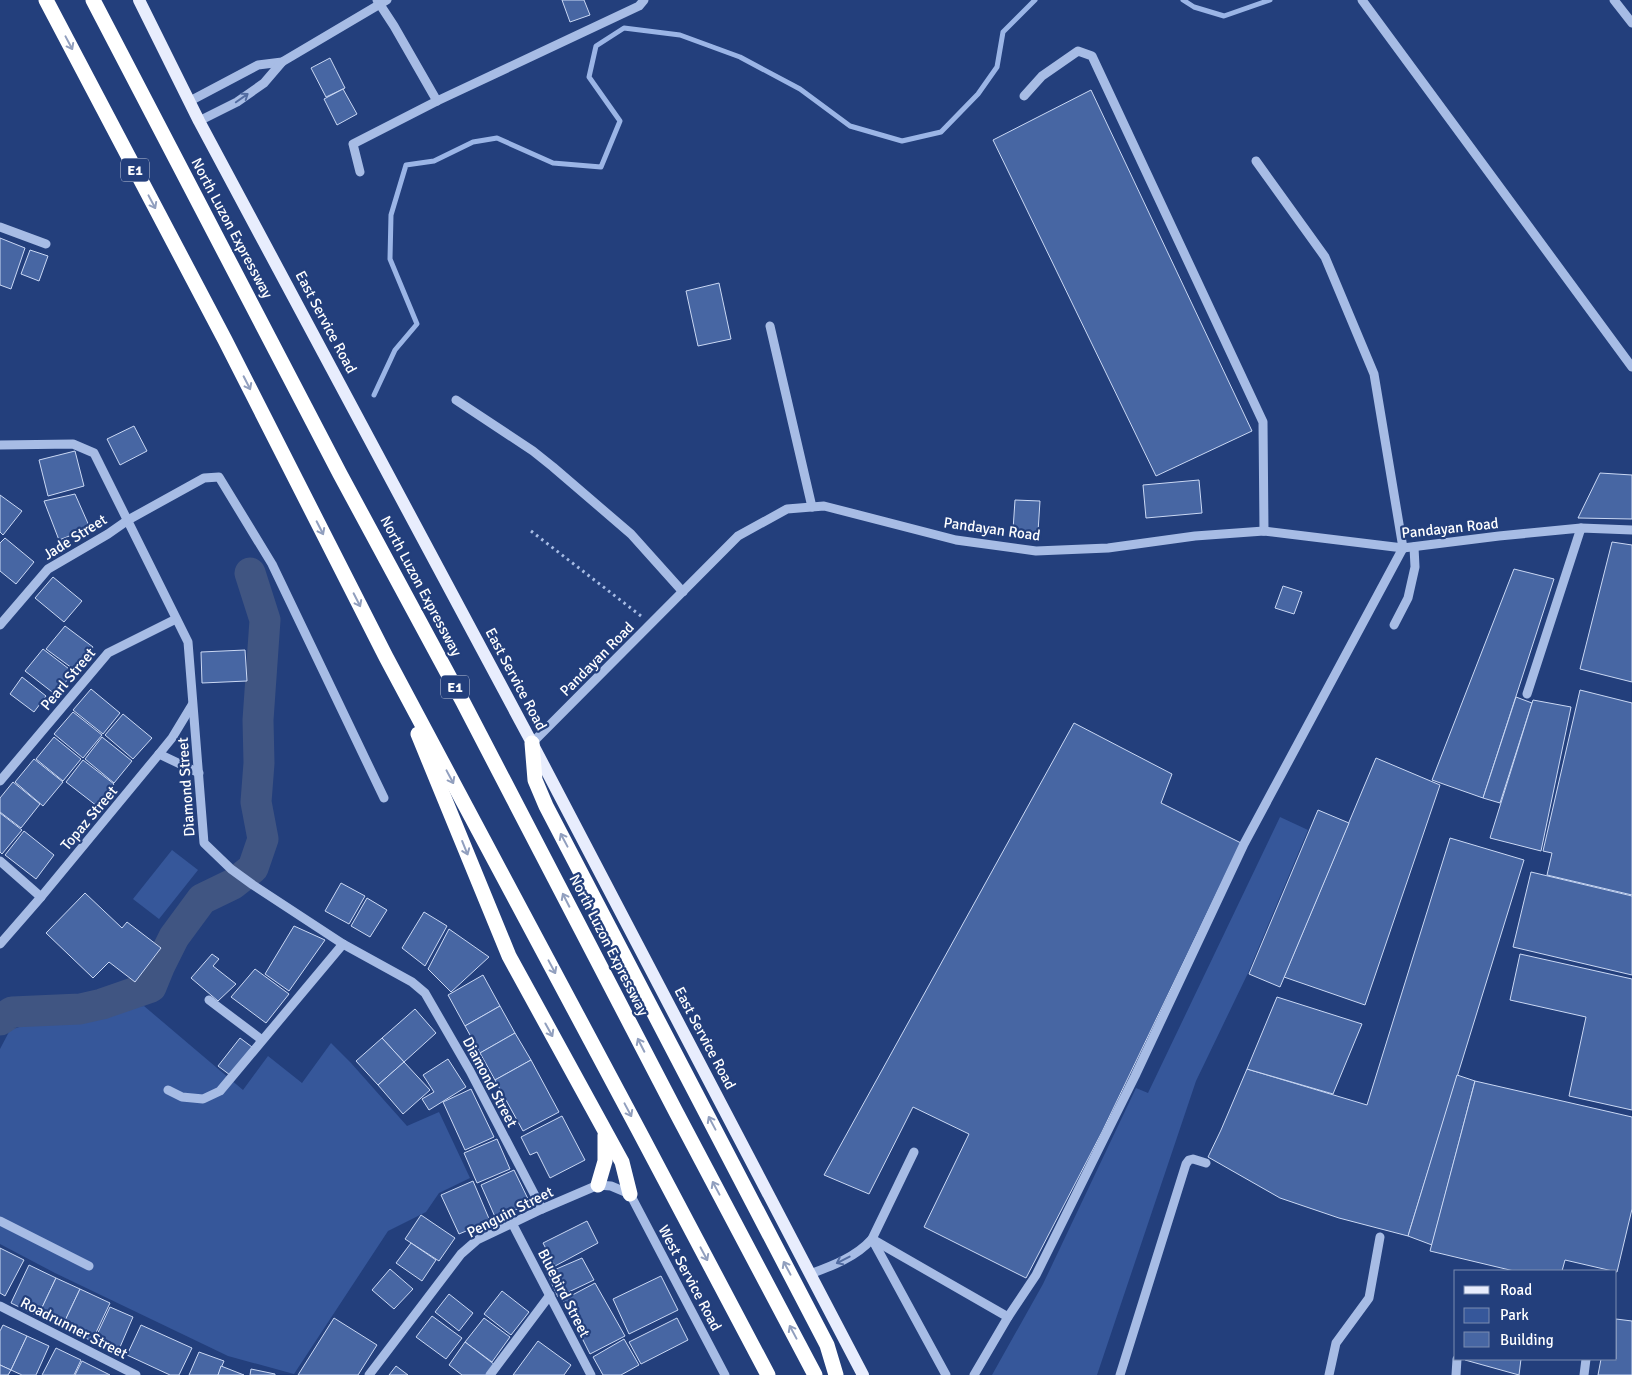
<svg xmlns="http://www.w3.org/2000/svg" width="1632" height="1375" viewBox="0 0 1632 1375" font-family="Signika,sans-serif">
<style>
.green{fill:#36579a}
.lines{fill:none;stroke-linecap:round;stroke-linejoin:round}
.stream{stroke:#9bb5e6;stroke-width:5}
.river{stroke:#405582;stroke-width:31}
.building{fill:#4766a3;stroke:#cad8f4}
.path{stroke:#a7bce5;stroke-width:3;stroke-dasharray:2.5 4;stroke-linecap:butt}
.minor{stroke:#a7bce5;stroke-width:9}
.major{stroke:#e8edfd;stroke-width:12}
.highway{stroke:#fff;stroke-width:15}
.oneway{stroke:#919fbe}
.oneway2{stroke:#516ba1}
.labels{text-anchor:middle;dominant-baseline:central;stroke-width:4.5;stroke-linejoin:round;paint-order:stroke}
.shield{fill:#233f7c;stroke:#bdc5d8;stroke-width:1}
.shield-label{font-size:14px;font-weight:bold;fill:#fff}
.street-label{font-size:15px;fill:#fff;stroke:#233f7c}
</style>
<rect width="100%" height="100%" fill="#233f7c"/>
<g class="green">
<polygon points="1280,817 1308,830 1248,973 1196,1081 1097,1375 992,1375 1043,1284 1136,1088 1148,1093"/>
<polygon points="172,850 198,870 159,919 133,899"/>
<polygon points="144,1006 243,1090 268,1056 302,1083 331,1043 351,1063 407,1126 439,1112 470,1178 439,1193 426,1212 388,1231 294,1374 228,1356 55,1273 0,1244 0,1049 10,1030 51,1017"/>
</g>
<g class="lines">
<g class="stream">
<polyline points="1183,0 1194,7 1224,16 1270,0"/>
<polyline points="374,395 395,350 417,324 390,259 391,215 406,165 434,161 473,142 497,138 553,163 601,167 620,121 589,77 596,46 624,28 680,35 740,57 800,89 850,126 902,141 941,132 978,94 997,67 1003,32 1035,0"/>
</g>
<polyline class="river" points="0,1020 12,1012 80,1009 102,1004 151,987 160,965 174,937 202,899 233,884 253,868 263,839 256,802 259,763 258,720 265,620 250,573"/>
</g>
<g class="building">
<polygon points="562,0 584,0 590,15 570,22"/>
<polygon points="330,58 345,88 326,97 311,68"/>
<polygon points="343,89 357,114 337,125 324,99"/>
<polygon points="1091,90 1252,431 1156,476 993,140"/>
<polygon points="0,238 25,248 11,289 0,285"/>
<polygon points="30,250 48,256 39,281 21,274"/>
<polygon points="719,283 731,339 698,346 686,291"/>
<polygon points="134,426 147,451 120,465 107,439"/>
<polygon points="75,451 84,486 48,496 39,460"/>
<polygon points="1600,473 1632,475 1632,519 1578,518"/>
<polygon points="1199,480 1202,513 1146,518 1143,485"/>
<polygon points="75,494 90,528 59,540 44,501"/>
<polygon points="0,495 22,511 3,535 0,532"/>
<polygon points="1015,500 1040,501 1038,532 1013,530"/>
<polygon points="5,538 34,562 16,584 0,571 0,543"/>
<polygon points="1612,542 1632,545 1632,682 1580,669"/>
<polygon points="1514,569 1554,579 1483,798 1432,780"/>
<polygon points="53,577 82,601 64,622 35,598"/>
<polygon points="1283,586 1302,592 1294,614 1275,608"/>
<polygon points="65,626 93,647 76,671 46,649"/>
<polygon points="43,649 73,672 56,695 25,671"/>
<polygon points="245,650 247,681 202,683 201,652"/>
<polygon points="22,677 46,696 34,712 10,694"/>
<polygon points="91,689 120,713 103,734 73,710"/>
<polygon points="1580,690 1632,703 1632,895 1547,875 1552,853 1543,851"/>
<polygon points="1516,697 1532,703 1500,803 1483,798"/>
<polygon points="1533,700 1571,707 1541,851 1490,838"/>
<polygon points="73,712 102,735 83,758 54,734"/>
<polygon points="123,714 152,738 133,759 105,735"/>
<polygon points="1074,723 1172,774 1161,803 1241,843 1102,1132 1026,1278 924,1227 969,1134 913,1107 869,1194 824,1175"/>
<polygon points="54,737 81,759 63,781 36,759"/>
<polygon points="102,737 132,761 114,783 85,759"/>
<polygon points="1376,758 1440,785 1365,1005 1284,977"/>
<polygon points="34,759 63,782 43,806 15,782"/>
<polygon points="83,760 114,784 97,806 66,782"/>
<polygon points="13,782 40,804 21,828 0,812 0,798"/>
<polygon points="1318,810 1349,823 1280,987 1249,974"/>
<polygon points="0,813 22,830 2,854 0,852"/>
<polygon points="24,831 54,855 36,879 5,855"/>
<polygon points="1450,838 1524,860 1408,1236 1339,1218 1280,1198 1208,1157 1221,1130 1247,1069 1367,1105"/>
<polygon points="1531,872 1632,896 1632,975 1513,947"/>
<polygon points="341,883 365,896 349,924 325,911"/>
<polygon points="85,893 122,928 127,922 161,948 135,982 109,962 93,978 46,933"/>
<polygon points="367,898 387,910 370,937 351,926"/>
<polygon points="424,912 447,926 425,966 402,948"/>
<polygon points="294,926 325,940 289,991 265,974"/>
<polygon points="449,929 489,957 451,992 428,969"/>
<polygon points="212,954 219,959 213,966 236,984 218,1001 191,978"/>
<polygon points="1520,954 1632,979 1632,1110 1569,1096 1586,1017 1510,1000"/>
<polygon points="255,969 289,994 266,1023 231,997"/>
<polygon points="483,975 500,1006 465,1026 448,995"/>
<polygon points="1277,997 1362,1024 1333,1094 1247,1069"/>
<polygon points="500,1006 515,1033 480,1053 465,1026"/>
<polygon points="415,1009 436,1033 404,1062 382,1038"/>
<polygon points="515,1033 531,1060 495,1080 480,1053"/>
<polygon points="240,1038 252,1047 230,1075 218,1066"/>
<polygon points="382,1038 404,1062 378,1085 356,1061"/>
<polygon points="448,1059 466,1087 429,1110 422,1099 434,1092 423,1075"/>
<polygon points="531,1060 559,1112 523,1131 495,1080"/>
<polygon points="404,1062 430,1090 403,1114 378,1085"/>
<polygon points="1457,1075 1475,1081 1432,1245 1408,1236"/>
<polygon points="1475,1081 1632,1117 1632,1209 1617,1272 1565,1260 1562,1271 1514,1271 1430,1251"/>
<polygon points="471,1089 494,1137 465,1150 443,1102"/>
<polygon points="562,1116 585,1160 550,1178 537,1152 530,1155 521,1137"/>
<polygon points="497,1139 510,1169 477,1183 464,1153"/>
<polygon points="514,1170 530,1203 496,1219 481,1185"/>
<polygon points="473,1181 490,1221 459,1234 441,1195"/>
<polygon points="421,1215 455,1238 439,1261 405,1239"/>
<polygon points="587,1221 598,1243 555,1266 543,1243"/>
<polygon points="411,1243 436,1260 422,1281 396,1263"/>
<polygon points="0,1248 24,1260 5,1296 0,1293"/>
<polygon points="582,1258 594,1280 558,1297 547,1273"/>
<polygon points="29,1265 56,1278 38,1316 11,1303"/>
<polygon points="390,1269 413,1289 394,1309 372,1290"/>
<polygon points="661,1276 678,1310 629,1334 613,1299"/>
<polygon points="56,1278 80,1289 62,1327 38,1316"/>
<polygon points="595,1283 625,1336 590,1354 563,1300"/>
<polygon points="80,1289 110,1303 92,1341 62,1327"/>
<polygon points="502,1291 529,1312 511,1335 484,1314"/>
<polygon points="449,1294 473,1313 459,1331 435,1312"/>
<polygon points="110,1307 133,1317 117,1354 93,1343"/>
<polygon points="432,1316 462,1338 446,1359 416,1337"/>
<polygon points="334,1318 377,1345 358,1375 298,1375"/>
<polygon points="484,1318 510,1337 492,1362 465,1342"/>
<polygon points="677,1318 688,1340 641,1364 629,1342"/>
<polygon points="1616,1319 1632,1321 1632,1375 1598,1375 1601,1359 1616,1359"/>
<polygon points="3,1325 27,1336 11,1370 0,1365 0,1331"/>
<polygon points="141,1325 192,1348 179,1375 170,1375 127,1355"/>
<polygon points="27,1336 49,1346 36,1375 22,1375 11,1370"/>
<polygon points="624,1339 639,1365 621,1375 603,1375 593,1357"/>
<polygon points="538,1341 571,1365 564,1375 513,1375"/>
<polygon points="465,1342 495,1365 487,1375 462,1375 449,1365"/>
<polygon points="56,1348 81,1360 74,1375 42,1375"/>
<polygon points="199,1352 224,1361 218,1375 189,1375"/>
<polygon points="1465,1359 1521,1359 1519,1375 1465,1360"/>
<polygon points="82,1361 110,1375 75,1375"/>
<polygon points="0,1365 11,1370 8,1375 0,1375"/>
<polygon points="221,1366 244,1375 218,1375"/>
<polygon points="396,1366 408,1375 389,1375"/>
<polygon points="251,1369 275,1374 275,1375 250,1375"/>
</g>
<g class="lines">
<polyline class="path" points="531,531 641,616"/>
<g class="minor">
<polyline points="377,0 394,26 437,101"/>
<polyline points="1362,0 1632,367"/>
<polyline points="1614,0 1632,23"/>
<polyline points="1024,96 1042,76 1078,51 1092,56 1263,422 1264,531"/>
<polyline points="190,101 258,65 282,62 387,0"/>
<polyline points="199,121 237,102 264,83 282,62"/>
<polyline points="360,172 353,144 437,101 639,6 644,0"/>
<polyline points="0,227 46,244"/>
<polyline points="770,326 812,507"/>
<polyline points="456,400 533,451 553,467 631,534 683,592"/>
<polyline points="0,445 73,444 94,453 188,642 204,843 231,869 253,885 343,944 412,982 425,993 470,1071 542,1209"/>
<polyline points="0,625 48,569 108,534 128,520 204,478 219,477 272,564 384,798"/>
<polyline points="1394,625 1408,598 1415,567 1414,547"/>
<polyline points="1527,694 1581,528"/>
<polyline points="532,743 738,536 787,509 824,506 956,540 1036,551 1108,548 1195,536 1264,531 1403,548 1499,536 1581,528 1632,530"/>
<polyline points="159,754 199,773"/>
<polyline points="0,781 108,653 176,619"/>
<polyline points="0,861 41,897"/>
<polyline points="0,944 41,897 159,754 172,738 192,705"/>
<polyline points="209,1000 262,1040"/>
<polyline points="168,1090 182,1097 203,1099 220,1091 343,944"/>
<polyline points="914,1152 872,1239 1008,1317"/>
<polyline points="0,1221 89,1266"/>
<polyline points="512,1223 591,1375"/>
<path d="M810 1274C832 1266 856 1257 872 1239L946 1375"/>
<polyline points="0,1306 136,1375"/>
<polyline points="369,1375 461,1254 477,1240 542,1209 598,1185 611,1186 630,1194 725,1375"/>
<polyline points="490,1375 550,1295"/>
<polyline points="974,1375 1008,1317 1036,1275 1135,1076 1244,844 1403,548 1374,374 1325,257 1256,161"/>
<polyline points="1120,1375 1186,1164 1189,1160 1193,1159 1206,1163"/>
<polyline points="1329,1375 1336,1343 1369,1298 1380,1237"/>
<polyline points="1456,1375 1457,1359"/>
<polyline points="1584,1375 1586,1359"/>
</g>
<polyline class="major" points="139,0 199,121 532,743 863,1375"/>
<g class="highway">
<polyline points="46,0 225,340 386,657 639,1131 768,1375"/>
<polyline points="93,0 340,474 463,702 676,1112 815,1375"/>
<polyline points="418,734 509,956 622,1162 630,1194"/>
<polyline points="532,743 535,780 546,806 827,1345 836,1375"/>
<polyline points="598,1185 605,1161 605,1135"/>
</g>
</g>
<defs><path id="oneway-shaft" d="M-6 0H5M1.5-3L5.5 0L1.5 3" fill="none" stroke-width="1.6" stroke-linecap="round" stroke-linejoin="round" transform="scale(1.25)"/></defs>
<g class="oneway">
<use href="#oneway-shaft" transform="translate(69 43) rotate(62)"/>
<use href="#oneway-shaft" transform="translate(152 202) rotate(62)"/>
<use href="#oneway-shaft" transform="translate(247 383) rotate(63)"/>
<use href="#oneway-shaft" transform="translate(320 528) rotate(63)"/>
<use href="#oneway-shaft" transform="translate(357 600) rotate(63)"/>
<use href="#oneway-shaft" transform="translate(450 777) rotate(62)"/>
<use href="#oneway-shaft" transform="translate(564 840) rotate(-118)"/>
<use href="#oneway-shaft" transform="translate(465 848) rotate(68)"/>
<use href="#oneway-shaft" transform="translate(566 900) rotate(-117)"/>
<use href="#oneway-shaft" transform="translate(552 967) rotate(62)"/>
<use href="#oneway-shaft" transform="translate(549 1030) rotate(61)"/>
<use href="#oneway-shaft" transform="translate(641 1045) rotate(-117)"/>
<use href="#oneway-shaft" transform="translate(628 1110) rotate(62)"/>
<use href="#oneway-shaft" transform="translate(712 1123) rotate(-118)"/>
<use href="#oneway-shaft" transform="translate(716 1188) rotate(-118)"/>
<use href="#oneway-shaft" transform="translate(704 1254) rotate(62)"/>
<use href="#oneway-shaft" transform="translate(787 1268) rotate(-118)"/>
<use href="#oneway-shaft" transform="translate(793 1332) rotate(-118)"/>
</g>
<g class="oneway2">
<use href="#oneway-shaft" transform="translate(242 98) rotate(-35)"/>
<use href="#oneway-shaft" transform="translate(843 1260) rotate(153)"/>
</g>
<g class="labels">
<g class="shield">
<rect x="121" y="158.5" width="28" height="23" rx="4"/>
<rect x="441" y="675.5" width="28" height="23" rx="4"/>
</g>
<g class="shield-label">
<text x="135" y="170">E1</text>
<text x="455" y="687">E1</text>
</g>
<g class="street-label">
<text transform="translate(232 228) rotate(62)">North Luzon Expressway</text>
<text transform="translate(326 322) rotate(62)">East Service Road</text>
<text transform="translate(1450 528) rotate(-6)">Pandayan Road</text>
<text transform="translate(992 529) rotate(8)">Pandayan Road</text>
<text transform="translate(75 537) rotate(-32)">Jade Street</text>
<text transform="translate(421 586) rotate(62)">North Luzon Expressway</text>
<text transform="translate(597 659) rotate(-45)">Pandayan Road</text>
<text transform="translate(68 679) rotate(-50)">Pearl Street</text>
<text transform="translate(516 679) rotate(62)">East Service Road</text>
<text transform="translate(186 787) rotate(-94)">Diamond Street</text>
<text transform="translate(89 818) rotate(-50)">Topaz Street</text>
<text transform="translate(609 945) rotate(63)">North Luzon Expressway</text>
<text transform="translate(705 1038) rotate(62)">East Service Road</text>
<text transform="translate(490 1082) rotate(62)">Diamond Street</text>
<text transform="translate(510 1212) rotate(-27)">Penguin Street</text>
<text transform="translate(690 1278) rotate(62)">West Service Road</text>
<text transform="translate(564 1293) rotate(63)">Bluebird Street</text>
<text transform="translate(74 1328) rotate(27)">Roadrunner Street</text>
</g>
</g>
<rect x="1454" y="1270" width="162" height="90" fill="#233f7c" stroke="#7b8cb0"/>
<rect x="1464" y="1286" width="25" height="8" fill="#e8edfd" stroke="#7b8cb0"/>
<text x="1500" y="1295" font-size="15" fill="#ffffff">Road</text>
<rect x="1464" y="1308" width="25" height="15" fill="#36579a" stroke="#7b8cb0"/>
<text x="1500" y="1320" font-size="15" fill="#ffffff">Park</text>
<rect x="1464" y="1332" width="25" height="15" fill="#4766a3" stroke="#7b8cb0"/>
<text x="1500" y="1345" font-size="15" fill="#ffffff">Building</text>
</svg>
